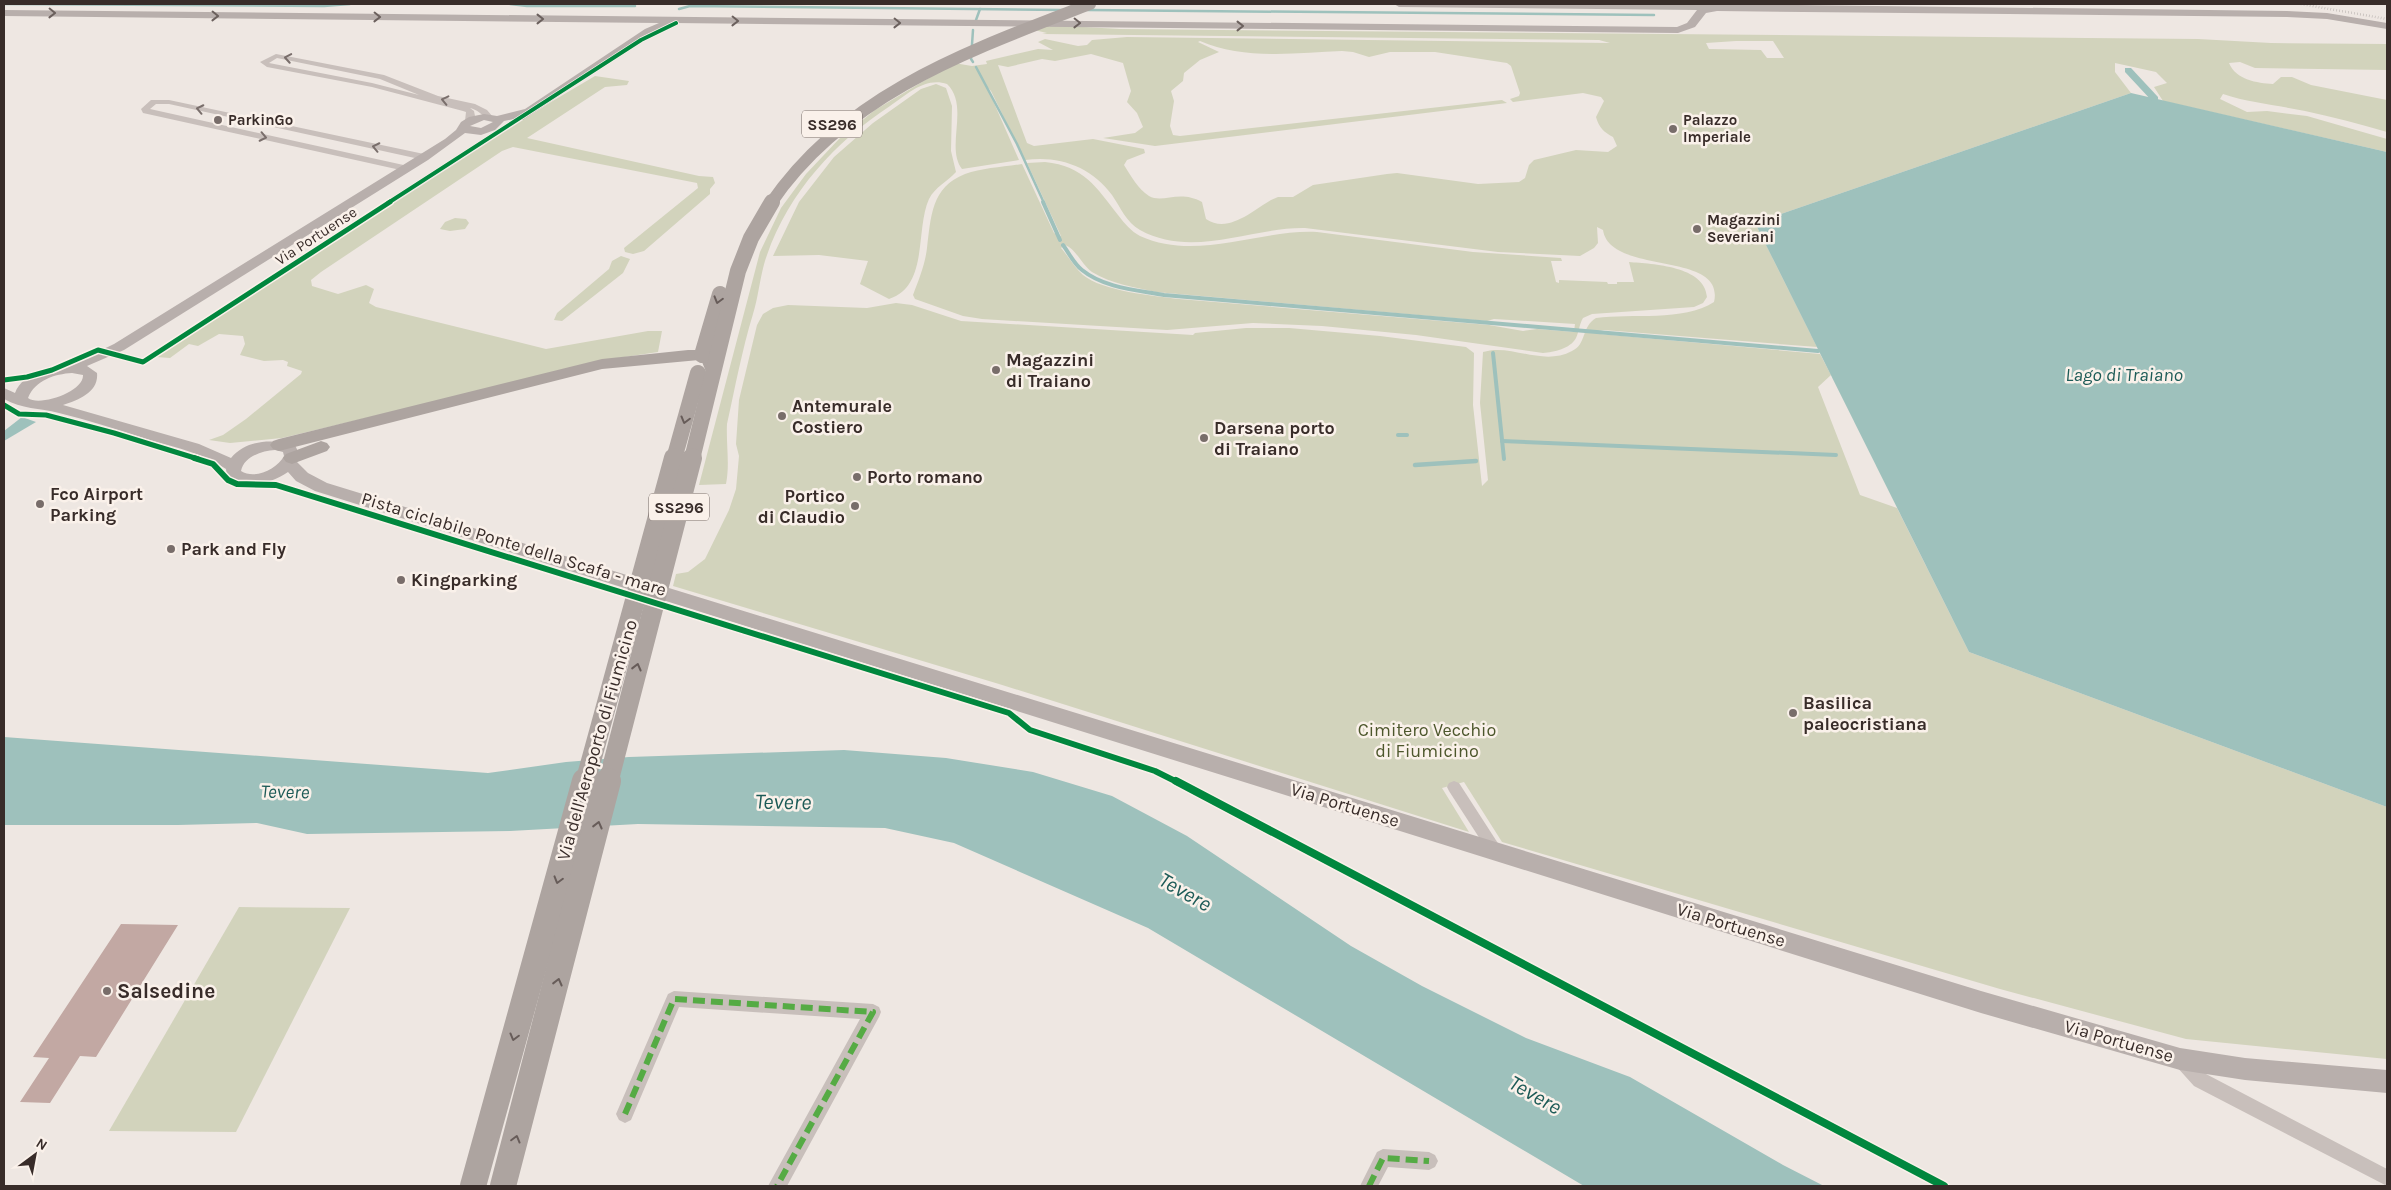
<svg xmlns="http://www.w3.org/2000/svg" width="2391" height="1190" viewBox="0 0 2391 1190" font-family="Karla,sans-serif">
<style>
.green{fill:#d2d3bc;fill-rule:evenodd}
.water{fill:#9ec1bc}
.lines{fill:none;stroke-linecap:round;stroke-linejoin:round}
.stream-far2{stroke:#9ec1bc;stroke-width:2.5}
.stream-far1{stroke:#9ec1bc;stroke-width:4}
.stream{stroke:#9ec1bc;stroke-width:4.5}
.canal{fill:#9ec1bc;fill-rule:evenodd}
.building{fill:#c2a8a3}
.street{fill:#c8bfbb;fill-rule:evenodd}
.secondary{fill:#b8afac;fill-rule:evenodd}
.primary{fill:#ada4a0;fill-rule:evenodd}
.rail{stroke:#afa9a6;stroke-width:2.5;stroke-dasharray:0.5 2.5;stroke-linecap:butt}
.primary-bridge-far3{stroke:#ada4a0;stroke-width:12}
.primary-bridge-far2{stroke:#ada4a0;stroke-width:16}
.primary-bridge-far1{stroke:#ada4a0;stroke-width:20}
.primary-bridge{stroke:#ada4a0;stroke-width:26}
.quiet{stroke:#55ab44;stroke-width:6;stroke-dasharray:12 6;stroke-linecap:butt}
.cycleway-far3-casing{stroke:#faf1ea;stroke-width:5.5}
.cycleway-far2-casing{stroke:#faf1ea;stroke-width:8}
.cycleway-far1-casing{stroke:#faf1ea;stroke-width:9}
.cycleway-casing{stroke:#faf1ea;stroke-width:11}
.cycleway-far3{stroke:#00873e;stroke-width:4}
.cycleway-far2{stroke:#00873e;stroke-width:5}
.cycleway-far1{stroke:#00873e;stroke-width:6}
.cycleway{stroke:#00873e;stroke-width:8}
.oneway{stroke:#6b605d}
.oneway2{stroke:#796e6b}
.oneway3{stroke:#675c59}
.poi-dot{fill:#786d6a;stroke:#faf1ea;stroke-width:2}
.labels{text-anchor:middle;dominant-baseline:central;stroke-width:5;stroke-linejoin:round;paint-order:stroke}
.far-poi-label{font-size:15px;font-weight:bold;fill:#382c29;stroke:#faf1ea;text-anchor:start}
.far-street-label{font-size:15px;fill:#382c29;stroke:#faf1ea}
.shield{fill:#faf1ea;stroke:#726763;stroke-width:1}
.shield-label{font-size:16px;font-weight:bold;fill:#382c29}
.poi-label{font-size:18px;font-weight:bold;fill:#382c29;stroke:#faf1ea;text-anchor:start}
.street-label{font-size:18px;fill:#382c29;stroke:#faf1ea}
.park-label{font-size:18px;fill:#4d572c;stroke:#faf1ea}
.water-label{font-size:19px;font-style:italic;fill:#1d5b57;stroke:#faf1ea}
.near-poi-label{font-size:21px;font-weight:bold;fill:#382c29;stroke:#faf1ea;text-anchor:start}
.near-water-label{font-size:22px;font-style:italic;fill:#1d5b57;stroke:#faf1ea}
</style>
<rect width="100%" height="100%" fill="#eee7e2"/>
<g class="green">
<path d="M1047 25 1120 29 2198 39 2271 43 2387 44V70L2255 68 2240 62 2229 63C2236 80 2257 83 2273 84L2281 77H2292L2311 85 2387 100V132C2360 124 2333 117 2305 111 2277 105 2250 103 2223 94L2220 99 2247 112 2267 111 2307 116 2387 139V152L2163 101 2154 87 2167 83 2156 72 2115 63V72L2131 93 1755 223 1817 347 1604 330 1598 331 1600 334 1820 354 1831 375 1818 387 1860 495 1897 508 1969 652 2387 807V1059L2186 1039 2000 989 1502 842 1464 782 1442 788 1469 832 999 684 673 586 676 574 688 572 705 559 729 510 736 489 739 456 736 444 739 400 757 325 763 314 773 308 788 305 867 308 896 303 912 305 961 321 1193 335 1195 333 1246 328H1289L1380 336 1466 347 1474 353 1473 405 1482 486 1488 480 1480 403 1483 352C1511 343 1542 367 1572 351 1587 344 1581 327 1596 318 1632 313 1683 322 1714 302 1726 250 1610 276 1603 230L1597 227 1598 243 1594 248 1580 256 1498 252 1305 228C1251 227 1193 259 1140 230 1126 222 1121 208 1112 195 1092 167 1059 155 1025 160L991 91 987 87 1019 160 962 169C945 147 970 106 947 84 925 77 908 94 890 106 835 142 789 192 767 255 760 274 759 295 753 314 742 350 735 388 727 424 726 445 730 464 726 484L699 485 760 252 781 208 806 174 839 139 875 110 954 63 972 66 987 64 986 61 1038 49 1053 50 1038 42 1045 39 1078 46 1087 45 1092 40 1127 37 1610 43 1599 40 1042 34 1047 33 1034 30ZM1200 41C1242 60 1297 53 1342 51L1353 52 1369 57 1390 52H1435L1507 63 1511 66 1520 93 1519 96 1510 99 1513 102 1583 93 1601 97 1604 101 1596 117C1599 128 1604 132 1613 137L1617 146 1608 152 1576 150 1534 160 1529 165 1525 178 1519 182 1478 184 1397 173 1387 174 1313 185 1293 197H1278L1271 200C1252 211 1228 234 1206 219L1202 202C1179 189 1163 204 1149 196 1138 189 1131 176 1124 165L1127 160 1145 153 1144 149 1093 139 1034 146 1027 143 998 65 1008 67 1042 59 1055 61 1091 54 1123 63 1131 91 1127 102 1137 113 1143 127 1135 133 1103 138 1155 146 1507 103 1502 100 1180 136 1173 135 1170 126 1174 101 1171 91 1183 81 1184 73 1200 60 1219 52 1198 42ZM1736 41H1773L1784 58H1767L1761 50 1709 49 1706 43Z"/>
<polygon points="595,76 629,81 627,85 605,87 527,138 699,176 713,177 715,183 710,189 710,194 644,251 633,254 625,252 624,248 698,188 697,183 513,147 502,151 321,272 311,280 312,286 338,294 366,285 374,289 369,303 376,307 546,349 648,331 662,331 658,352 618,358 282,438 230,443 209,440 223,435 246,419 301,374 302,371 287,366 288,362 283,360 264,361 240,355 245,344 243,336 219,334 198,346 189,344 170,358 156,357 551,102"/>
<path d="M936 84 946 88 952 106 951 151 956 172C947 182 935 187 929 199 915 230 929 286 889 299L860 284 868 261 819 255 773 256 799 202 834 157 873 123 921 89Z"/>
<path d="M1045 162C1084 166 1096 187 1118 215 1125 224 1131 231 1140 236 1197 262 1259 229 1317 232L1473 252 1561 258 1562 261H1551L1556 282 1559 283V280L1607 282 1608 284H1617V282H1634L1629 262C1653 264 1705 266 1707 297L1703 303 1694 307 1592 314 1583 318C1579 325 1579 332 1576 338 1570 349 1554 352 1543 353L1416 335 1322 326 1253 323 1167 330 982 319 963 316 915 299 913 295C919 279 925 265 927 248 931 217 931 187 965 174 982 168 1003 167 1022 164L1054 233 1061 236 1027 163ZM1065 245C1076 249 1082 265 1092 272 1111 284 1135 287 1156 292L1487 321 1494 319 1575 324 1574 332 1537 329 1523 331 1489 325 1179 299C1154 296 1102 291 1083 275 1075 268 1068 256 1061 248Z"/>
<polygon points="455,218 466,219 469,223 465,229 450,231 440,229 445,222"/>
<polygon points="621,256 630,259 623,273 562,321 554,320 557,313 609,269 612,261"/>
<polygon points="239,907 350,908 236,1132 109,1131"/>
</g>
<g class="water">
<polygon points="2131,93 2387,152 2387,807 1969,652 1755,223"/>
<polygon points="22,417 36,422 4,441 4,431"/>
<polygon points="4,737 488,773 566,762 629,757 844,750 946,758 1033,772 1112,796 1187,836 1351,946 1422,986 1526,1038 1630,1077 1783,1165 1824,1186 1584,1186 1148,928 954,843 885,828 638,824 510,831 307,834 257,823 178,825 4,825"/>
</g>
<g class="lines">
<g class="stream-far2">
<polyline points="4,4 324,6 350,4"/>
<polyline points="510,4 527,6 635,6"/>
<polyline points="679,9 690,6 1063,10"/>
<polyline points="1088,10 1654,15"/>
<polyline points="976,20 980,9"/>
<polyline points="973,30 971,59 973,62"/>
<polyline points="976,67 1017,144 1044,203"/>
</g>
<g class="stream-far1">
<polyline points="1043,202 1060,240"/>
<path d="M1063 245C1069 253 1074 264 1082 270 1104 288 1137 290 1164 295L1818 351"/>
<polyline points="1493,353 1504,459"/>
<polyline points="1398,435 1407,435"/>
<polyline points="1502,441 1836,455"/>
</g>
<polyline class="stream" points="1415,465 1476,461"/>
<polygon class="canal" points="2125,68 2131,68 2158,97 2158,101 2152,101 2125,72"/>
</g>
<polygon class="building" points="121,924 178,925 96,1057 80,1056 50,1103 20,1102 49,1058 33,1057"/>
<g class="lines">
<g class="street">
<path d="M276 54 384 75 438 96 475 104 487 110 493 117 486 119C481 113 477 110 470 108L474 111 475 116 472 123H469L465 121 466 112 463 111 372 87 267 67 260 62ZM277 58 380 79 419 95 372 83 269 63Z"/>
<polygon points="151,100 169,100 424,154 428,157 424,160 169,104 156,104 150,109 408,166 409,168 405,171 143,113 141,109"/>
<polygon points="1454,781 1459,783 1501,848 1503,852 1501,856 1496,858 1491,856 1449,791 1447,787 1449,783"/>
<polygon points="674,991 873,1004 879,1007 881,1012 879,1017 787,1186 768,1186 860,1019 679,1007 631,1120 625,1123 619,1120 616,1114 668,994"/>
<polygon points="2182,1052 2188,1054 2206,1074 2387,1169 2387,1186 2194,1086 2176,1066 2174,1060 2176,1054"/>
<polygon points="1383,1149 1429,1152 1435,1155 1438,1161 1435,1167 1429,1170 1388,1167 1378,1186 1360,1186 1377,1152"/>
</g>
<path class="secondary" d="M1394 4H1719L2287 11 2327 13 2387 23V29L2327 19 2287 17 1717 11 1706 13 1695 27 1678 33 674 23 653 33 523 120 514 119 504 121 495 130 481 135 465 133 428 160 124 350 87 366 97 373C99 392 79 400 63 405L199 444 231 458C247 439 273 439 295 445L300 456 297 462 308 473 327 483 1981 991 2180 1048 2245 1058 2387 1070V1093L2245 1080 2180 1070 1981 1013 315 491 296 481 288 472C270 484 247 490 227 477L226 469C201 452 172 447 144 438 116 429 87 420 59 413 39 408 22 409 4 399V388L15 393C24 371 48 370 67 364 83 359 99 351 114 344L445 139 456 130 461 122 469 117 484 114 497 116 525 109 645 29 659 23 4 16V10L1677 27 1687 23 1697 10 1399 7ZM484 120 493 122 481 128 470 126ZM72 373 83 375C84 392 39 407 28 398 35 380 55 374 72 373ZM275 450 283 452 284 456C277 469 255 480 241 471 244 456 262 451 275 450Z"/>
<g class="primary">
<polygon points="688,350 702,350 716,355 721,370 719,374 707,374 702,362 699,360 602,369 279,451 273,449 270,445 273,441 279,439 602,359"/>
<polygon points="321,441 327,443 330,447 327,451 292,464 286,462 283,458 286,454"/>
</g>
<polyline class="rail" points="2301,4 2387,19"/>
<path class="primary-bridge-far3" d="M771 203C846 93 971 50 1090 4"/>
<g class="primary-bridge-far2">
<polyline points="702,355 720,294"/>
<polyline points="674,459 698,373"/>
<polyline points="692,459 738,271 751,238 772,202"/>
</g>
<g class="primary-bridge-far1">
<polyline points="585,783 674,458"/>
<polyline points="608,783 692,458"/>
</g>
<g class="primary-bridge">
<polyline points="473,1186 585,781"/>
<polyline points="503,1186 608,781"/>
</g>
<g class="quiet">
<polyline points="625,1114 674,999 873,1012 777,1186"/>
<polyline points="1369,1186 1383,1158 1429,1161"/>
</g>
<defs>
<polyline id="cycleway-far3" points="388,203 641,40 676,23"/>
<g id="cycleway-far2">
<polyline points="4,380 27,377 52,370 98,350 143,362 390,202"/>
<polyline points="4,405 19,414 46,415 114,433 198,459"/>
</g>
<polyline id="cycleway-far1" points="194,458 213,464 228,480 237,484 276,485 1009,713 1030,730 1155,771 1179,783"/>
<polyline id="cycleway" points="1176,781 1944,1186"/>
</defs>
<use href="#cycleway-far3" class="cycleway-far3-casing"/>
<use href="#cycleway-far2" class="cycleway-far2-casing"/>
<use href="#cycleway-far1" class="cycleway-far1-casing"/>
<use href="#cycleway" class="cycleway-casing"/>
<use href="#cycleway-far3" class="cycleway-far3"/>
<use href="#cycleway-far2" class="cycleway-far2"/>
<use href="#cycleway-far1" class="cycleway-far1"/>
<use href="#cycleway" class="cycleway"/>
</g>
<defs><path id="oneway-chevron" d="M-2-3.5L2.5 0L-2 3.5" fill="none" stroke-width="1.6" stroke-linecap="round" stroke-linejoin="round" transform="scale(1.25)"/></defs>
<g class="oneway">
<use href="#oneway-chevron" transform="translate(52 13) rotate(1)"/>
<use href="#oneway-chevron" transform="translate(215 16) rotate(1)"/>
<use href="#oneway-chevron" transform="translate(377 17) rotate(1)"/>
<use href="#oneway-chevron" transform="translate(540 19)"/>
<use href="#oneway-chevron" transform="translate(735 21) rotate(1)"/>
<use href="#oneway-chevron" transform="translate(897 23) rotate(1)"/>
<use href="#oneway-chevron" transform="translate(1077 23) rotate(1)"/>
<use href="#oneway-chevron" transform="translate(1240 26)"/>
</g>
<g class="oneway2">
<use href="#oneway-chevron" transform="translate(288 58) rotate(-170)"/>
<use href="#oneway-chevron" transform="translate(445 100) rotate(-167)"/>
<use href="#oneway-chevron" transform="translate(200 109) rotate(-168)"/>
<use href="#oneway-chevron" transform="translate(263 137) rotate(12)"/>
<use href="#oneway-chevron" transform="translate(376 147) rotate(-168)"/>
</g>
<g class="oneway3">
<use href="#oneway-chevron" transform="translate(718 300) rotate(106)"/>
<use href="#oneway-chevron" transform="translate(685 420) rotate(105)"/>
<use href="#oneway-chevron" transform="translate(637 667) rotate(-76)"/>
<use href="#oneway-chevron" transform="translate(598 825) rotate(-76)"/>
<use href="#oneway-chevron" transform="translate(558 880) rotate(106)"/>
<use href="#oneway-chevron" transform="translate(558 982) rotate(-76)"/>
<use href="#oneway-chevron" transform="translate(514 1037) rotate(105)"/>
<use href="#oneway-chevron" transform="translate(516 1139) rotate(-75)"/>
</g>
<g class="poi-dot">
<circle cx="218" cy="120" r="5"/>
<circle cx="1673" cy="129" r="5"/>
<circle cx="1697" cy="229" r="5"/>
<circle cx="996" cy="370" r="5"/>
<circle cx="782" cy="416" r="5"/>
<circle cx="1204" cy="438" r="5"/>
<circle cx="857" cy="477" r="5"/>
<circle cx="40" cy="504" r="5"/>
<circle cx="855" cy="506" r="5"/>
<circle cx="171" cy="549" r="5"/>
<circle cx="401" cy="580" r="5"/>
<circle cx="1793" cy="713" r="5"/>
<circle cx="107" cy="991" r="5"/>
</g>
<g class="labels">
<g class="far-poi-label">
<text x="228" y="120">ParkinGo</text>
<text x="1683" y="120">Palazzo<tspan x="1683" dy="17">Imperiale</tspan></text>
<text x="1707" y="220">Magazzini<tspan x="1707" dy="17">Severiani</tspan></text>
</g>
<g class="far-street-label">
<text transform="translate(316 236) rotate(-33)">Via Portuense</text>
</g>
<g class="shield">
<rect x="802" y="110.5" width="60" height="27" rx="4"/>
<rect x="649" y="493.5" width="60" height="27" rx="4"/>
</g>
<g class="shield-label">
<text x="832" y="124">SS296</text>
<text x="679" y="507">SS296</text>
</g>
<g class="poi-label">
<text x="1006" y="360">Magazzini<tspan x="1006" dy="21">di Traiano</tspan></text>
<text x="792" y="406">Antemurale<tspan x="792" dy="21">Costiero</tspan></text>
<text x="1214" y="428">Darsena porto<tspan x="1214" dy="21">di Traiano</tspan></text>
<text x="867" y="477">Porto romano</text>
<text x="50" y="494">Fco Airport<tspan x="50" dy="21">Parking</tspan></text>
<text x="845" y="496" text-anchor="end">Portico<tspan x="845" dy="21">di Claudio</tspan></text>
<text x="181" y="549">Park and Fly</text>
<text x="411" y="580">Kingparking</text>
<text x="1803" y="703">Basilica<tspan x="1803" dy="21">paleocristiana</tspan></text>
</g>
<g class="street-label">
<text transform="translate(514 544) rotate(17)">Pista ciclabile Ponte della Scafa - mare</text>
<text transform="translate(597 740) rotate(-74)">Via dell'Aeroporto di Fiumicino</text>
<text transform="translate(1345 805) rotate(17)">Via Portuense</text>
<text transform="translate(1731 925) rotate(17)">Via Portuense</text>
<text transform="translate(2119 1041) rotate(16)">Via Portuense</text>
</g>
<g class="park-label">
<text x="1427" y="730">Cimitero Vecchio<tspan x="1427" dy="21">di Fiumicino</tspan></text>
</g>
<g class="water-label">
<text x="2124" y="375">Lago di Traiano</text>
<text transform="translate(285 792) rotate(1)">Tevere</text>
</g>
<g class="near-poi-label">
<text x="117" y="991">Salsedine</text>
</g>
<g class="near-water-label">
<text transform="translate(783 802) rotate(1)">Tevere</text>
<text transform="translate(1185 892) rotate(30)">Tevere</text>
<text transform="translate(1535 1095) rotate(30)">Tevere</text>
</g>
</g>
<rect width="2391" height="1190" fill="none" stroke="#382c29" stroke-width="10"/>
<g transform="translate(35 1155) rotate(32)" stroke="#faf1ea" stroke-width="4" paint-order="stroke">
<path d="M0-4L9 19L0 12L-9 19Z" fill="#382c29"/>
<text y="-8" font-size="14" font-weight="bold" text-anchor="middle" fill="#382c29">N</text>
</g>
</svg>
